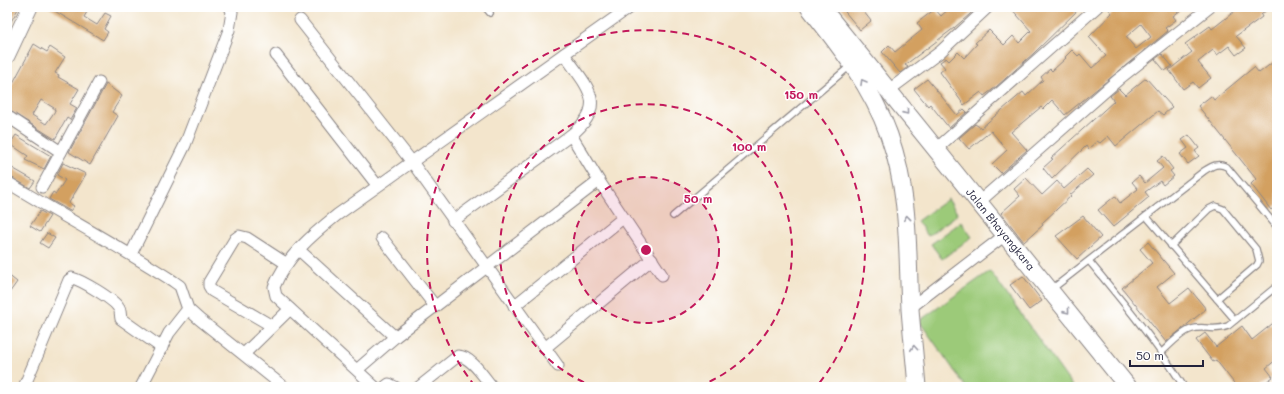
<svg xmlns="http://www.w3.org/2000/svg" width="1284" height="394" viewBox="0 0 1284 394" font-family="Mali,sans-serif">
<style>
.green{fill:#9cca79;stroke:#5f765a}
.building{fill:#d3a061;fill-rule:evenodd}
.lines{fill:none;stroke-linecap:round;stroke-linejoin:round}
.service-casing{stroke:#8a8484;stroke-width:8}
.minor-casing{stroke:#8a8484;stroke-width:13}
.secondary-casing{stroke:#8a8484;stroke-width:17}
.primary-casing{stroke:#8a8484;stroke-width:19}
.service{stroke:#fff;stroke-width:5.5}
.minor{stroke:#fff;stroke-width:11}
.secondary{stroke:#fff;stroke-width:15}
.primary{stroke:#fff;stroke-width:17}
.oneway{stroke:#9c9ca7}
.ring{fill:none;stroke:#c2185b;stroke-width:2;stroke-dasharray:7 5}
.labels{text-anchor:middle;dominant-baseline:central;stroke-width:3;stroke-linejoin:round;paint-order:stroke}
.street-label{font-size:11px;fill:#22223b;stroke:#fff}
.centre{fill:#c2185b;stroke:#fff;stroke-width:2}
.ring-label{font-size:12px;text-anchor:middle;font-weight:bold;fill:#c2185b;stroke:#fff;stroke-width:3;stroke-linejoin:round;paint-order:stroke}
</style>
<rect width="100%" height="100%" fill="#fff"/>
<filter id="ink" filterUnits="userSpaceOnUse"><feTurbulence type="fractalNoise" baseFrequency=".025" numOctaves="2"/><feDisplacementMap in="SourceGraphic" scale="8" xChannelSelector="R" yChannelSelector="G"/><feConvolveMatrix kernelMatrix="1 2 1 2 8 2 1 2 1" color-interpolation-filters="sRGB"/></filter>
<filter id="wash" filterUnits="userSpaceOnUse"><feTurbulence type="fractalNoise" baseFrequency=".012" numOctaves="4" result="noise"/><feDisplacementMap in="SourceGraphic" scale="16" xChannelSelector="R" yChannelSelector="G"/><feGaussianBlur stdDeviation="0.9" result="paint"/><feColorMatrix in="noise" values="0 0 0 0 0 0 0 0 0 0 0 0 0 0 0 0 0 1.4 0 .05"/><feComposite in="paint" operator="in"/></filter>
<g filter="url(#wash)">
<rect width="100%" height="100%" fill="#f3e5cc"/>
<g class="green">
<polygon points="948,199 958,214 928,236 917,221"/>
<polygon points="961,222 972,237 942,259 931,244"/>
<polygon points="990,271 1073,387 966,387 919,321"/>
</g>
<g id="blocks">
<g class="building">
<polygon points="7,7 19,7 7,29"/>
<polygon points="48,7 90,7 84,17 97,25 105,13 111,16 104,29 108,32 103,40"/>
<polygon points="841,7 860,7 871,21 860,30"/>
<polygon points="951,7 978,7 954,28 905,65 908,67 900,73 882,52 889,45 895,52 922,30 917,23 935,9 941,16"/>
<polygon points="1010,7 1081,7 1034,53 996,87 984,96 981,92 964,105 940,72 945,68 940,62 946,58 949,61 958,52 964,58 977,44 975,43 989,30 1004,45 1013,36 1019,43 1031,31"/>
<path d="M1107 7H1185L1173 16 1176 20 1165 28 1168 31 1065 115 1052 100 1043 109 1041 107 1011 132 1027 150 1001 173 992 164 1007 150 991 131 969 149 959 138 975 124 981 128 1023 92 1026 96 1043 80 1041 77 1050 69 1052 71 1066 58 1065 57 1072 50 1078 56 1080 54 1092 68 1106 56 1089 37 1112 13ZM1141 24 1151 37 1136 49 1126 37Z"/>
<polygon points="1240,7 1270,7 1261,15 1262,17 1236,36 1246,48 1236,55 1229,46 1217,55 1213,50 1198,62 1211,78 1198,88 1193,82 1183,89 1169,70 1192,52 1185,44 1210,26 1212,29"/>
<path d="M34 44 47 52 50 47 65 57 55 73 59 75 58 77 79 89 70 104 77 108 70 120 67 118 55 139 7 109V94ZM41 100 54 108 55 111 46 124 32 115Z"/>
<polygon points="1162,54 1172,66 1165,71 1155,59"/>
<polygon points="1277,59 1277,205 1271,210 1251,184 1256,179 1198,106 1211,96 1214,100 1254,67 1259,73"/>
<polygon points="1146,78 1172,107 1163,115 1158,111 1116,146 1108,136 1100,143 1097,141 1088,149 1086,146 1052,179 1043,168 1053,159 1051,158 1114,101 1110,96 1119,89 1125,95"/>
<polygon points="927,79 957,115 964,109 967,112 949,128 930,104 928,106 914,89"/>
<polygon points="106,84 122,96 112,112 118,116 90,165 69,152"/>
<polygon points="16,135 51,156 44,169 25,160 28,156 10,144"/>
<polygon points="1189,135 1199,148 1195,151 1199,156 1188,164 1180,154 1188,148 1182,140"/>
<polygon points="1163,156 1173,169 1170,171 1174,176 1163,185 1160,181 1145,192 1149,197 1113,227 1098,210 1115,196 1120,203 1138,189 1132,182 1139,176 1145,183 1163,168 1157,161"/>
<polygon points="63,163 86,174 69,203 74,206 70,211 49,199 53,192 56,194 65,180 57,175"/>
<polygon points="7,165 35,181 30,188 7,175"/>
<polygon points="1087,169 1093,175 1070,195 1071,196 1042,223 1043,225 1024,242 1001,213 1020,196 1014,189 1026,178 1042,195 1057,181 1064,189"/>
<polygon points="40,211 50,216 40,232 30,226"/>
<polygon points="1083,216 1101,237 1077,259 1056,236"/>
<polygon points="47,233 55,238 48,248 40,243"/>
<polygon points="1148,242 1174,273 1157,287 1170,303 1189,288 1206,309 1166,342 1122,288 1152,263 1140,249"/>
<polygon points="7,274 17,282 7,296"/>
<polygon points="1023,276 1042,301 1029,310 1010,285"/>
<polygon points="1277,320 1277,359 1266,368 1273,377 1259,387 1237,387 1216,360 1213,362 1196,340 1205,333 1216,347 1242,326 1252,340"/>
</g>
</g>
</g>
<g filter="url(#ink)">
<use href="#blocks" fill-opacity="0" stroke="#8a8484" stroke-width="1"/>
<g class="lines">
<defs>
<g id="service">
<polyline points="485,7 490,13"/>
<polyline points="673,216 850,66"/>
<polyline points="1146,216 1235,320"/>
<polyline points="1171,246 1209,209 1215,206 1223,209 1256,249 1259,261 1257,265 1217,299"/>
<path d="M1089 261C1123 302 1156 342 1184 387"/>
<path d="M1052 289 1204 171C1212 166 1218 162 1227 167L1277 227"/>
<path d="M1162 352C1170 345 1181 332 1192 329 1205 325 1213 332 1228 326L1277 286"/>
</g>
<g id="minor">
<polyline points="300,20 412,162 558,366"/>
<polyline points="276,55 377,185"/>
<polyline points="889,90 940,52 988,7"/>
<polyline points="7,116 61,152"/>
<polyline points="571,135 599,181 662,275"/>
<polyline points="936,149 1097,7"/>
<path d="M7 182C62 216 119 246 173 281L180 286 188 309 199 319 284 387"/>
<polyline points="42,187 99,82"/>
<polyline points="979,202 1119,79 1210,7"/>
<path d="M453 221 571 135C610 104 585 85 564 54"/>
<polyline points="382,238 435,306"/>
<polyline points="299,250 395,337"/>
<polyline points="131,254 185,145 229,30 232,12 230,7"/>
<polyline points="514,306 623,218"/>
<polyline points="910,308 1005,235"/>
<polyline points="272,326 212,291 209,286 209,282 235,239 239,236 247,238 287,264"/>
<polyline points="545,348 652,259"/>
<polyline points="247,351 290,309"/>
<polyline points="358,369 395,337 599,181"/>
<path d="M24 387 69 280 72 278C81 280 113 299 118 307 121 310 120 315 121 319L162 348"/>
<polyline points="141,387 169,333 188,309"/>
<path d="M375 387 276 296 274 287C286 257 312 235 337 215L630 7"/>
<polyline points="385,387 389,384 395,387"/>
<path d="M419 387 458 356C471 356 484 377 492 387"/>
</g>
<polyline id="secondary" points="7,56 30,7"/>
<g id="primary">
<path d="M809 7C840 46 872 87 889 135 910 195 907 247 910 309 912 335 915 361 917 387"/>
<polyline points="821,7 1128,387"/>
</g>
</defs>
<use href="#service" class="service-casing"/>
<use href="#minor" class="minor-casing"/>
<use href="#secondary" class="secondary-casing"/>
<use href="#primary" class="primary-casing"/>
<use href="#service" class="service"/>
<use href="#minor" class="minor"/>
<use href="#secondary" class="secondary"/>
<use href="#primary" class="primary"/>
</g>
<defs><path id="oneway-chevron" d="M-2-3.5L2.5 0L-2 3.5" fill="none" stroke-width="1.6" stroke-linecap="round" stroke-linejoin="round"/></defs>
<g class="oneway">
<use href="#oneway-chevron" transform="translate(863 82) rotate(-120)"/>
<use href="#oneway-chevron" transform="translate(906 112) rotate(51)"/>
<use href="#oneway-chevron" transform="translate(907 218) rotate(-96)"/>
<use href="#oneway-chevron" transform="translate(1067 311) rotate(51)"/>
<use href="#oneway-chevron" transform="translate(914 348) rotate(-95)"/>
</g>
</g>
<circle cx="646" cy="250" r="73" fill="#c2185b" fill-opacity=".12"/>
<g class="ring">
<circle cx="646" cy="250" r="73"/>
<path d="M595 387A146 146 0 1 1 697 387"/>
<path d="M475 386A219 219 0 1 1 817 386"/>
</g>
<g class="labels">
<g class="street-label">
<text transform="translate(1001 229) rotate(51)">Jalan Bhayangkara</text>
</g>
</g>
<circle cx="646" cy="250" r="6" class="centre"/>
<g class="ring-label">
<text x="801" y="99">150 m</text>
<text x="749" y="151">100 m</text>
<text x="698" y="203">50 m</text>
</g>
<rect width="1284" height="394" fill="none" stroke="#fff" stroke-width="24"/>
<path d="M1130 360v6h73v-6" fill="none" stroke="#22223b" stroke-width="2"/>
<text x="1136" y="360" font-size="12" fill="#22223b" stroke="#ffffff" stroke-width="3" paint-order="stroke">50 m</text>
</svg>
